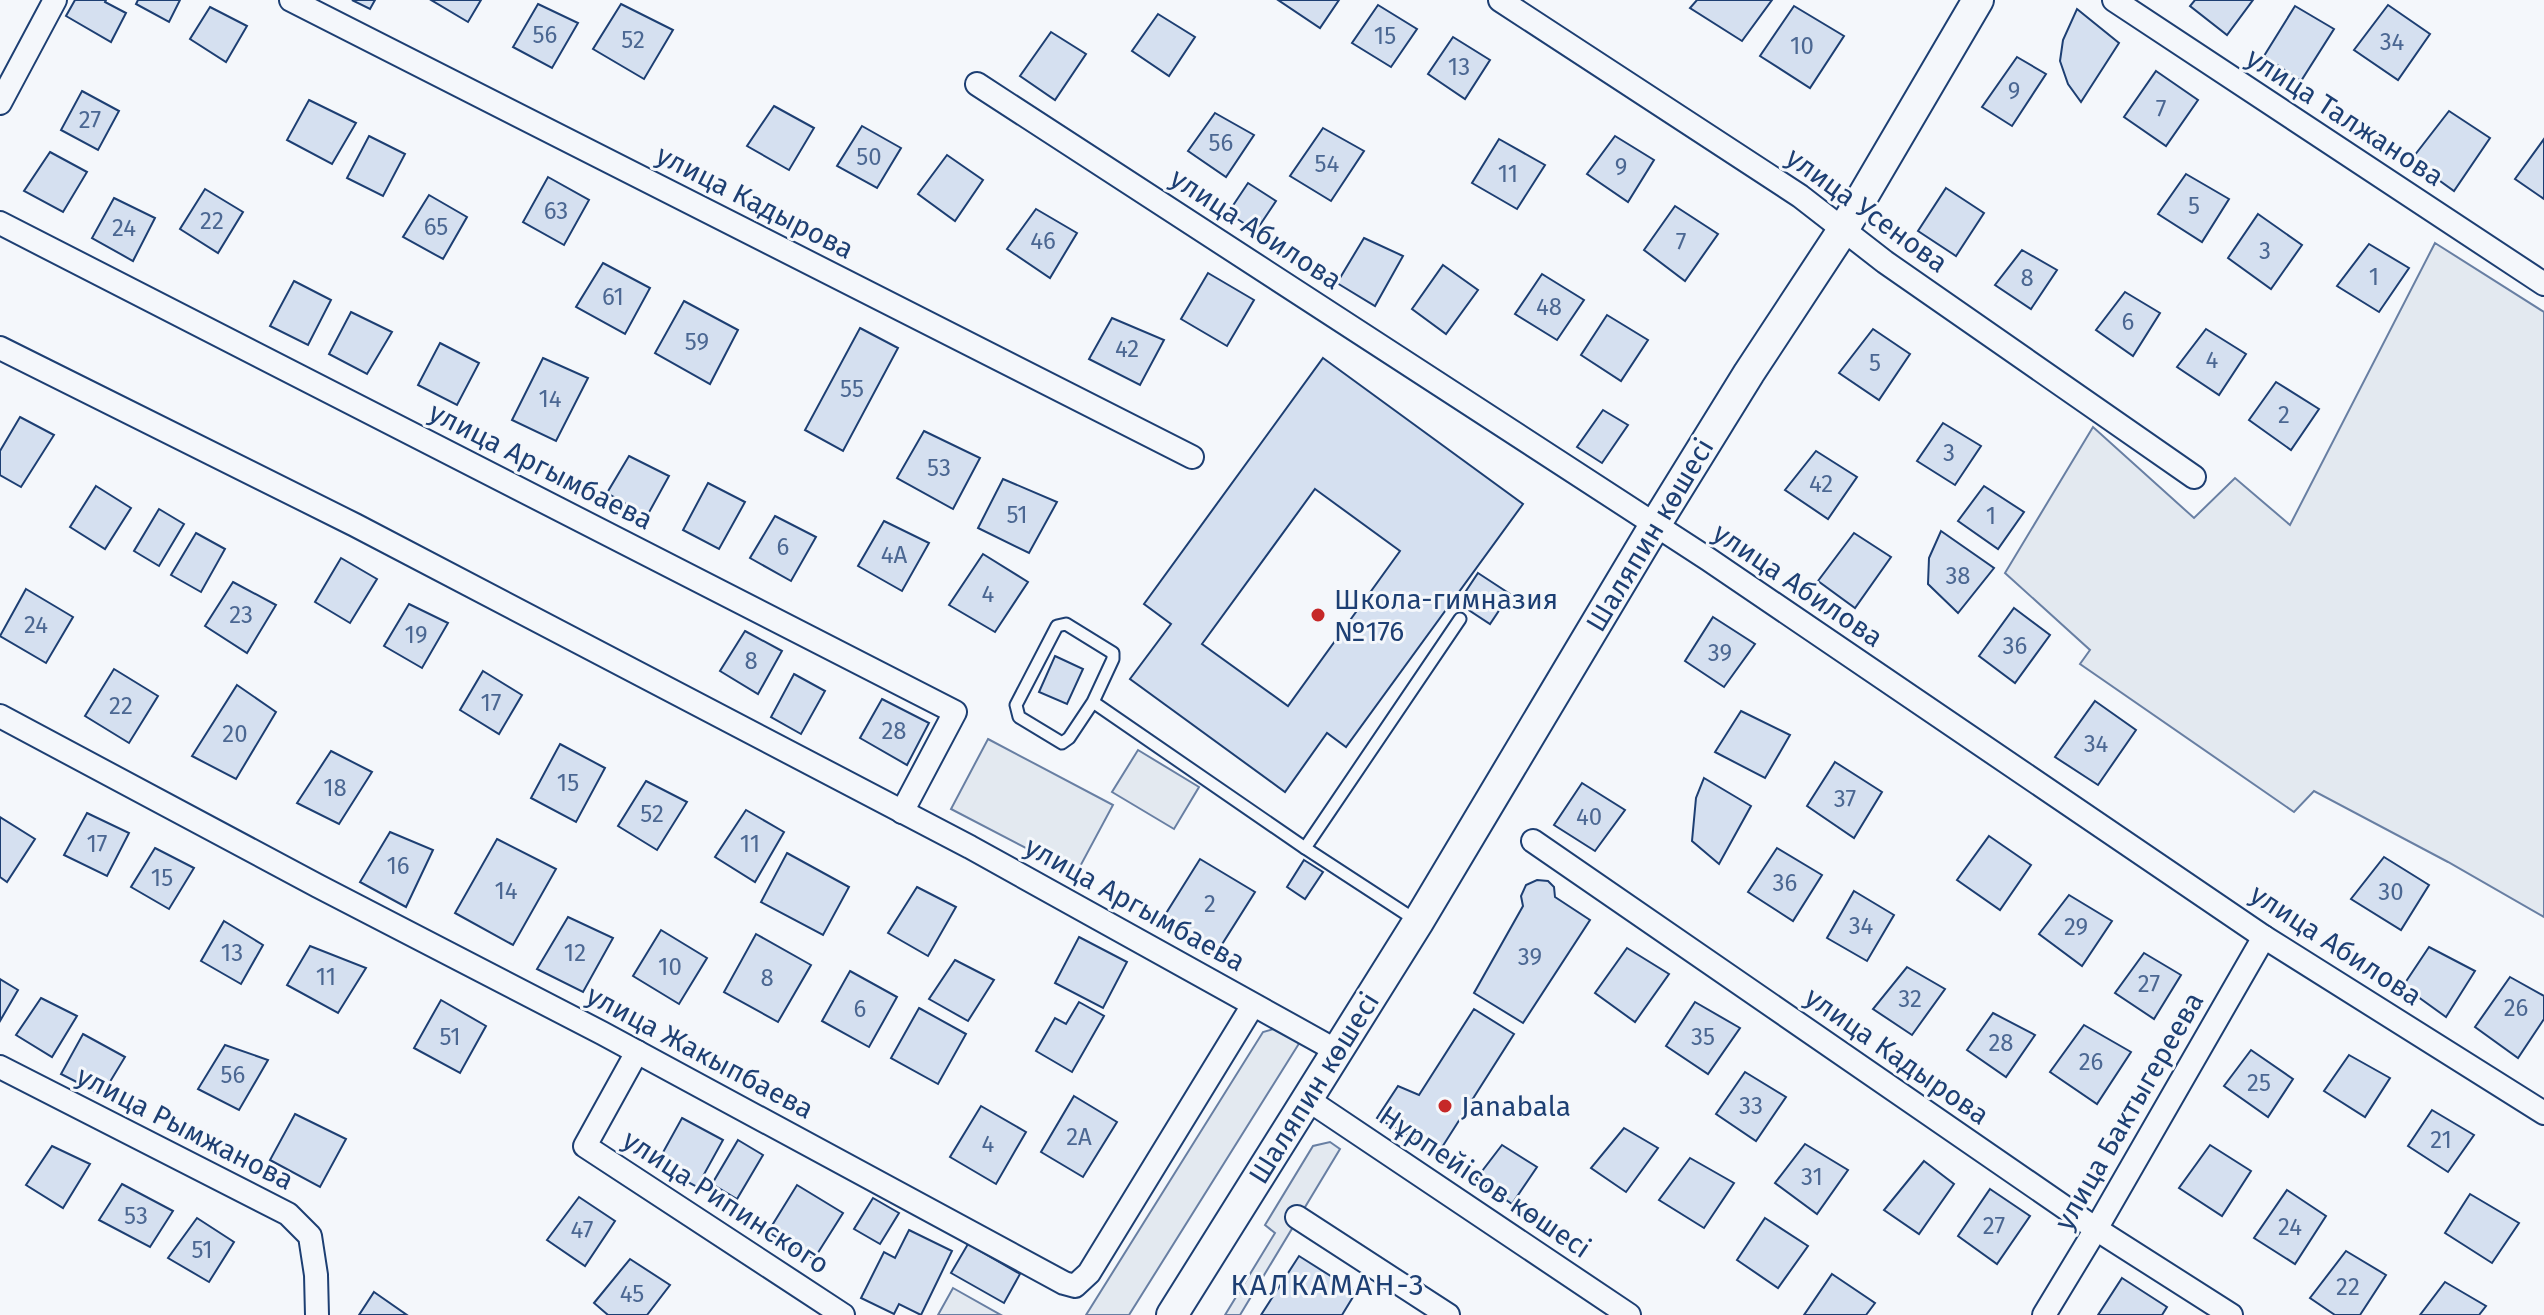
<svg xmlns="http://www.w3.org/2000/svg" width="2544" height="1315" viewBox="0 0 2544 1315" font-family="'Fira Sans',sans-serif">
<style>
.green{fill:#e3e9f0;stroke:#687fa3;stroke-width:2}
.building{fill:#d5e0f0;stroke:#1d3f73;stroke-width:2;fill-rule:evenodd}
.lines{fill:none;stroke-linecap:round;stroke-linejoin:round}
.lane-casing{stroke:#1d3f73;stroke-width:15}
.street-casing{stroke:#1d3f73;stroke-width:26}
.secondary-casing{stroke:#1d3f73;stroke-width:34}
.lane{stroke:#f4f7fb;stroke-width:11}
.street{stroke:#f4f7fb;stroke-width:22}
.secondary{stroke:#f4f7fb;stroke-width:30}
.poi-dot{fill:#c62828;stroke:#f4f7fb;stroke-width:3}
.labels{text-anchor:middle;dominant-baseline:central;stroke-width:6;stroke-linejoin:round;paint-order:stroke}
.number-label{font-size:24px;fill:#4b6792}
.street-label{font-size:28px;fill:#1d3f73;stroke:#f4f7fb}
.poi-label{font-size:28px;fill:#1d3f73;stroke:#f4f7fb;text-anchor:start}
.neighbourhood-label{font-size:30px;letter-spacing:2px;fill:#1d3f73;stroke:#f4f7fb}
</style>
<rect width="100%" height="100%" fill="#f4f7fb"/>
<g class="green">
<polygon points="2435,243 2544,312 2544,917 2448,862 2314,791 2294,812 2080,664 2090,650 2005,573 2093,427 2194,518 2235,478 2290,525"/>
<polygon points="988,739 1113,805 1076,874 951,809"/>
<polygon points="1138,750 1199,787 1174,829 1112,792"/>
<polygon points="1288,1025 1305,1034 1129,1315 1086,1315 1263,1032"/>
<polygon points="1330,1142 1340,1149 1240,1315 1225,1315 1275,1233 1265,1225 1313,1146"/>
<polygon points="953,1288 1001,1315 938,1315"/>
</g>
<g class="building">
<polygon points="75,0 106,0 105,2 126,13 111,42 66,16"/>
<polygon points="138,0 180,0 169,22 136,4"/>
<polygon points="352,0 375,0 370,9"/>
<polygon points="431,0 481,0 468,22"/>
<polygon points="1278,0 1339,0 1320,28"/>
<polygon points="1697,0 1772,0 1742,41 1690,8"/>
<polygon points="2195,0 2253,0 2227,35 2190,6"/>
<polygon points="538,4 578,23 552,68 513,47"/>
<polygon points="621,4 673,30 644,79 593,49"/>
<polygon points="1378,5 1417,29 1391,67 1352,43"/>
<polygon points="2388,5 2430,34 2398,80 2354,50"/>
<polygon points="1794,6 1844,36 1810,88 1760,56"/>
<polygon points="2295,6 2334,29 2301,81 2264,56"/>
<polygon points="210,7 247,26 226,62 190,39"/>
<polygon points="2077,9 2119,43 2081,102 2068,84 2060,61 2063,40"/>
<polygon points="1158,14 1195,37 1169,76 1132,51"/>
<polygon points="1051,32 1086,54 1055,100 1020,76"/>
<polygon points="1453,37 1490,60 1465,99 1428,74"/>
<polygon points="2017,57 2046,74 2012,126 1982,107"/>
<polygon points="2156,71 2198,100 2166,146 2124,117"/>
<polygon points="82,91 119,111 98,150 61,130"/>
<polygon points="309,100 356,123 332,164 287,140"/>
<polygon points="774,106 814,128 789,170 747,146"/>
<polygon points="2449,111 2490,138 2454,191 2411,160"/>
<polygon points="1215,113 1254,135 1226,177 1188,151"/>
<polygon points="862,126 901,148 877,188 837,166"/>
<polygon points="1323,128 1364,151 1331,201 1290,176"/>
<polygon points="369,136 405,154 383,196 347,178"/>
<polygon points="1615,136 1654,160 1628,202 1587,174"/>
<polygon points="1499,139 1545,165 1517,209 1472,183"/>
<polygon points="2544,139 2544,199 2515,179"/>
<polygon points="50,152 87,172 63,212 24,191"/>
<polygon points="947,155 983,180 955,221 918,194"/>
<polygon points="2186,174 2229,199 2202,242 2158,214"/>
<polygon points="548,177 589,200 564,245 523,222"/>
<polygon points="1248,183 1276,201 1256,231 1228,213"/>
<polygon points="1946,188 1984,213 1956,256 1918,231"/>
<polygon points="205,189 243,212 218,253 180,229"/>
<polygon points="429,195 467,217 443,259 403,237"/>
<polygon points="114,198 155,218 133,261 92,238"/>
<polygon points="1675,206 1718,234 1685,281 1644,250"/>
<polygon points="1036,209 1077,233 1050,278 1007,249"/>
<polygon points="2258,214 2302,245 2271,289 2228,258"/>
<polygon points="1364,238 1403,256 1375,306 1337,283"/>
<polygon points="2369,244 2409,268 2379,312 2337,286"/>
<polygon points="2022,250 2057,270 2031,309 1995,285"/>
<polygon points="603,263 650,288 625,334 576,307"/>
<polygon points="1443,265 1478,290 1446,334 1412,309"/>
<polygon points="1208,273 1254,300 1227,346 1181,319"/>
<polygon points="1542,274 1584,300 1557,340 1515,314"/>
<polygon points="294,281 331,300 308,345 270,326"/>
<polygon points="2125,292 2160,313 2133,356 2096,330"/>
<polygon points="684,301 738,330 710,384 655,353"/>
<polygon points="351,312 392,332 367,374 329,354"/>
<polygon points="1607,315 1648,340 1621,381 1581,355"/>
<polygon points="1112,318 1164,340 1140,385 1089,359"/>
<polygon points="860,328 898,348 843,451 805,430"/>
<polygon points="1873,329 1910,354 1879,400 1839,373"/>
<polygon points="2206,329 2246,354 2219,395 2177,367"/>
<polygon points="440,343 479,363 457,405 418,385"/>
<polygon points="543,358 588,378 556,441 512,420"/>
<path d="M1323 358 1523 504 1346 747 1327 733 1285 792 1130 679 1171 624 1144 604ZM1315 489 1400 551 1288 706 1202 644Z"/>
<polygon points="2276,382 2319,409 2291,450 2249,420"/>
<polygon points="1603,410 1628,425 1602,463 1577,447"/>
<polygon points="20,417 54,435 21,487 0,475 0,451"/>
<polygon points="1943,423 1981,446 1955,485 1917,461"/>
<polygon points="924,431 980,458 953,509 897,478"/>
<polygon points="1816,451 1857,477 1828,519 1785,490"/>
<polygon points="629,456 669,476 647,516 607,493"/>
<polygon points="1003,479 1057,502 1029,553 978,528"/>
<polygon points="708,483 745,502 719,549 683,530"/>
<polygon points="96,486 131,508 105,549 70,527"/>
<polygon points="1984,486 2024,512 1998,549 1958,521"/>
<polygon points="159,509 184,524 159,566 134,551"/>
<polygon points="775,516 816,537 791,581 750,558"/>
<polygon points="884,521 929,543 902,591 858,566"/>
<polygon points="1941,531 1994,568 1958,613 1928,584 1929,558"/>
<polygon points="196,533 225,549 201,592 171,575"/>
<polygon points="1854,533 1891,557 1855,608 1818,581"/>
<polygon points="983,554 1028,582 995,632 949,605"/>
<polygon points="341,558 377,579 350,623 315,602"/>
<polygon points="1478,573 1510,594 1490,624 1458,603"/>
<polygon points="233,582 276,605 247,653 205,626"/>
<polygon points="26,589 73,617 46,663 0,636"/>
<polygon points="409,604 448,623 422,668 384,646"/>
<polygon points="2014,608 2050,635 2015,683 1979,656"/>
<polygon points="1713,617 1755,644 1724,687 1685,661"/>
<polygon points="745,631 782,651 758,694 720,671"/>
<polygon points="1055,656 1083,669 1067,704 1039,692"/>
<polygon points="114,669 158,696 129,743 85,716"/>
<polygon points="483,671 522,695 499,734 460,710"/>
<polygon points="794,674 825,691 801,734 771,717"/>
<polygon points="237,685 276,712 236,779 192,756"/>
<polygon points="882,699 929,723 907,765 860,738"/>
<polygon points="2095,701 2136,730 2098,785 2055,757"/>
<polygon points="1741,711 1790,735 1765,778 1715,752"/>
<polygon points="560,744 605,768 576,822 531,798"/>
<polygon points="331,751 372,772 339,824 297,803"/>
<polygon points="1835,762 1882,792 1854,838 1807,806"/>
<polygon points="1704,778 1751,806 1719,864 1692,841 1696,798"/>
<polygon points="646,781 687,802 657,850 618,826"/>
<polygon points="1582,783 1625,810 1595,851 1554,825"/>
<polygon points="746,810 784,832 755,882 715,857"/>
<polygon points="87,813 129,833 107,876 64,855"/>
<polygon points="0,817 35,839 7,882 0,877"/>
<polygon points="390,832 433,850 406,907 360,882"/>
<polygon points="1989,836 2031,865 2000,910 1957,880"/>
<polygon points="497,839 556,869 513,945 455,913"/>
<polygon points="155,848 194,868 169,909 131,887"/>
<polygon points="1777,848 1822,875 1793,921 1748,892"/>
<polygon points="787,853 849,887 823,935 761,902"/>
<polygon points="2384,857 2429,885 2401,930 2351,899"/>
<polygon points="1200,859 1255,892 1219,949 1165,915"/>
<polygon points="1304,860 1323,872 1305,899 1287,887"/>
<polygon points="1537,880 1548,881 1554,887 1555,897 1590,920 1523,1023 1474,993 1523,906 1521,896 1526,885"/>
<polygon points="917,887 956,907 928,956 888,933"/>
<polygon points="1854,891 1894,915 1867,961 1827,938"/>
<polygon points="2069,895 2112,921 2082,966 2039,934"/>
<polygon points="568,917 613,938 583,992 537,969"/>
<polygon points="224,921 263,945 241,984 201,961"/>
<polygon points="661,930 707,958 679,1004 633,976"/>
<polygon points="756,934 811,965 778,1022 724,992"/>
<polygon points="1079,937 1127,962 1103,1008 1055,983"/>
<polygon points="310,946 366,968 338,1013 287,985"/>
<polygon points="2429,947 2475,971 2446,1017 2403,986"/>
<polygon points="1627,948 1669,974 1635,1022 1595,993"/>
<polygon points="2144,953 2181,975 2154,1019 2115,993"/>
<polygon points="955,960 994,980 968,1021 929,999"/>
<polygon points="1907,967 1945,989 1912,1035 1873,1009"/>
<polygon points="850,971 897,997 869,1047 822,1021"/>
<polygon points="2510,977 2544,996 2544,1019 2518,1058 2475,1027"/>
<polygon points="0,979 18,990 0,1021"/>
<polygon points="41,998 77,1016 52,1057 16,1035"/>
<polygon points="441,1000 486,1026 460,1073 414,1048"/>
<polygon points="1079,1002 1104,1016 1072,1072 1036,1051 1055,1018 1066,1024"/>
<polygon points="1695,1002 1740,1028 1708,1074 1666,1046"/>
<polygon points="919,1008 966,1034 938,1084 891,1058"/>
<polygon points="1474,1009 1514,1034 1439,1152 1377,1118 1398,1086 1419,1095"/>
<polygon points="1993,1013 2035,1035 2006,1077 1967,1050"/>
<polygon points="2084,1025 2131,1052 2097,1104 2050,1072"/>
<polygon points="83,1034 125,1057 102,1095 61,1074"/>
<polygon points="225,1045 268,1060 239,1110 198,1089"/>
<polygon points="2251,1050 2293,1079 2268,1117 2224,1086"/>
<polygon points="2349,1055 2390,1078 2365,1117 2324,1091"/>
<polygon points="1745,1072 1786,1097 1756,1141 1716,1114"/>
<polygon points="1074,1096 1117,1122 1083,1177 1041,1152"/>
<polygon points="981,1106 1026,1132 996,1184 950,1157"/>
<polygon points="2432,1110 2474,1135 2448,1172 2408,1146"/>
<polygon points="295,1114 346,1139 320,1187 270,1160"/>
<polygon points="682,1118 723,1140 697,1187 656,1165"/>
<polygon points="1624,1128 1658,1148 1626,1192 1591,1168"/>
<polygon points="738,1140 763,1155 737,1199 712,1184"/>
<polygon points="1805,1144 1848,1170 1817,1214 1775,1183"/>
<polygon points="1502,1145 1537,1167 1512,1204 1476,1179"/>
<polygon points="2210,1145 2251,1171 2222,1216 2179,1188"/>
<polygon points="52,1146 90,1164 63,1208 26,1185"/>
<polygon points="1690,1158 1734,1183 1704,1228 1659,1200"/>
<polygon points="1924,1161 1954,1184 1919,1234 1884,1210"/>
<polygon points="122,1184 173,1211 150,1247 99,1220"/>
<polygon points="797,1185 843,1213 814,1259 768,1232"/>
<polygon points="1990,1189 2030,1216 1997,1264 1958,1236"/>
<polygon points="2287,1190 2326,1216 2295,1264 2254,1238"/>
<polygon points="2470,1194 2519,1223 2492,1263 2445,1233"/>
<polygon points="579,1197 615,1221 585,1266 547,1240"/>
<polygon points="873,1198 899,1213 880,1244 854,1229"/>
<polygon points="197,1218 234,1242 209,1282 168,1258"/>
<polygon points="1765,1218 1808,1246 1778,1288 1737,1260"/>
<polygon points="909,1230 952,1251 921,1315 899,1304 894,1314 861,1298 884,1252 895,1258"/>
<polygon points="968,1244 1020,1274 1004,1303 951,1273"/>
<polygon points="2346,1251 2386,1275 2360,1315 2335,1315 2310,1298"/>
<polygon points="1299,1256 1356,1292 1342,1315 1261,1315"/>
<polygon points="630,1259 670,1285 647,1315 608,1315 594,1303"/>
<polygon points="1832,1274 1875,1303 1866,1315 1804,1315"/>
<polygon points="2122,1278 2167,1307 2162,1315 2098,1315"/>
<polygon points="2445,1282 2486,1306 2479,1315 2420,1315"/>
<polygon points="374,1292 407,1315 359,1315"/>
</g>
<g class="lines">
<defs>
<g id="lane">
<polyline points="1093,702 1069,738 1062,743 1019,717 1016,705 1057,626 1066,624 1113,653 1113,659 1093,702 1305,848 1417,921"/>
<polyline points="1305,848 1460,619"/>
</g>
<g id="street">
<polyline points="291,0 1192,457"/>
<polyline points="1500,0 1800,196 1885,262 2194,477"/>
<polyline points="2114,0 2544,284"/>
<polyline points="977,84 1708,559 2264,937 2544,1113"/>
<polyline points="0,103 55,0"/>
<polyline points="0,223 955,712 902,812"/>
<polyline points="0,348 355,525 970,847 1337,1051"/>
<polyline points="0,716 318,886 602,1033 1064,1283 1075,1286 1089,1273 1253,1005"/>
<polyline points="1533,841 2096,1229 2231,1315"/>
<polyline points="637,1052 585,1146 843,1315"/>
<polyline points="0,1067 288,1214 310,1236 316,1275 317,1315"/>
<polyline points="1307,1099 1629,1315"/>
<polyline points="1297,1217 1448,1315"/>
<polyline points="2044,1315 2096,1229 2264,937"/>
</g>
<polyline id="secondary" points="1172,1315 1418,922 1655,525 1749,373 1843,230 1978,0"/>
</defs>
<use href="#lane" class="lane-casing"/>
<use href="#street" class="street-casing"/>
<use href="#secondary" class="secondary-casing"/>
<use href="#lane" class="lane"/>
<use href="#street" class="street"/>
<use href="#secondary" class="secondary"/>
</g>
<g class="poi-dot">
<circle cx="1318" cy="615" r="8"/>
<circle cx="1445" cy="1106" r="8"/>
</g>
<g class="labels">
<g class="number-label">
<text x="545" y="35">56</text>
<text x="1385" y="36">15</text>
<text x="633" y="40">52</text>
<text x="2392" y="42">34</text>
<text x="1802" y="46">10</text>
<text x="1459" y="67">13</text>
<text x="2014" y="91">9</text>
<text x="2161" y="109">7</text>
<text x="90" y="120">27</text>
<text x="1221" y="143">56</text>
<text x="869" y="157">50</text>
<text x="1327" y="164">54</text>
<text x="1621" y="167">9</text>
<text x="1508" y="174">11</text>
<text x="2194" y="206">5</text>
<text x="556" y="211">63</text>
<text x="212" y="221">22</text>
<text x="436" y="227">65</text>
<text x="124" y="228">24</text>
<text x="1043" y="241">46</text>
<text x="1681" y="242">7</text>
<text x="2265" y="251">3</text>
<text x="2374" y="277">1</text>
<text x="2027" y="278">8</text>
<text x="613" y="297">61</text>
<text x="1549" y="307">48</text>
<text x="2128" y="322">6</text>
<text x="697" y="342">59</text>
<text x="1127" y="349">42</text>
<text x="2212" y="360">4</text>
<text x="1875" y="363">5</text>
<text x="852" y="389">55</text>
<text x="550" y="399">14</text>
<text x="2284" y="415">2</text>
<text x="1949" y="453">3</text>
<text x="939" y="468">53</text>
<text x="1821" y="484">42</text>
<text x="1017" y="515">51</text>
<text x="1991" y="516">1</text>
<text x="783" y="547">6</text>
<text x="894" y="555">4А</text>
<text x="1958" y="576">38</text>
<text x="988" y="594">4</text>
<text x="241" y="615">23</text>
<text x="36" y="625">24</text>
<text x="416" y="635">19</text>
<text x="2015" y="646">36</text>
<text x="1720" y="653">39</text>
<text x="751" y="661">8</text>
<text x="491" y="703">17</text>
<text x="121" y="706">22</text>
<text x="894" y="731">28</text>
<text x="235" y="734">20</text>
<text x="2096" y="744">34</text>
<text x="568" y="783">15</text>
<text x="335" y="788">18</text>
<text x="1845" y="799">37</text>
<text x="652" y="814">52</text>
<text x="1589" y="817">40</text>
<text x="97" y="844">17</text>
<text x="750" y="844">11</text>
<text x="398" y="866">16</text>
<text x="162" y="878">15</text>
<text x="1785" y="883">36</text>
<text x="506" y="891">14</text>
<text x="2391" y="892">30</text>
<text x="1210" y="904">2</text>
<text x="1861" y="926">34</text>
<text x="2076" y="927">29</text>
<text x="232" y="953">13</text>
<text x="575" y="953">12</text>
<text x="1530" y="957">39</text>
<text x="670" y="967">10</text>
<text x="326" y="977">11</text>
<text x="767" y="978">8</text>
<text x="2149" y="984">27</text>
<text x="1910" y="999">32</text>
<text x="2516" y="1008">26</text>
<text x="860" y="1009">6</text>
<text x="450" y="1037">51</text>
<text x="1703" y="1037">35</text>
<text x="2001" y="1043">28</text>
<text x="2091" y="1062">26</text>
<text x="233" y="1075">56</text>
<text x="2259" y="1083">25</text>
<text x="1751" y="1106">33</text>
<text x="1079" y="1137">2А</text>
<text x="2441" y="1140">21</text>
<text x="988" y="1144">4</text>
<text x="1812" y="1177">31</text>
<text x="136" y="1216">53</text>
<text x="1994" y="1226">27</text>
<text x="2290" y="1227">24</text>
<text x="582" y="1230">47</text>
<text x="202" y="1250">51</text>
<text x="2348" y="1287">22</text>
<text x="632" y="1294">45</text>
</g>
<g class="street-label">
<text transform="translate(2345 117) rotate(33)">улица Талжанова</text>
<text transform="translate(755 202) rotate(27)">улица Кадырова</text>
<text transform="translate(1867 210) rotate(36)">улица Усенова</text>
<text transform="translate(1256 229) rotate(33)">улица Абилова</text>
<text transform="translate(541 466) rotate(27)">улица Аргымбаева</text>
<text transform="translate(1650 535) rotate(-59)">Шаляпин көшесі</text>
<text transform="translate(1798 585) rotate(34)">улица Абилова</text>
<text transform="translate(1135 904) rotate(29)">улица Аргымбаева</text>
<text transform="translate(2336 945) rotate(33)">улица Абилова</text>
<text transform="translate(700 1052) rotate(28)">улица Жакыпбаева</text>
<text transform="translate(1897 1056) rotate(35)">улица Кадырова</text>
<text transform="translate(1314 1088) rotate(-58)">Шаляпин көшесі</text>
<text transform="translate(2129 1111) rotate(-60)">улица Бактыгереева</text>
<text transform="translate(185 1128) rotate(27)">улица Рымжанова</text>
<text transform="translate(1485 1182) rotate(34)">Нұрпейісов көшесі</text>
<text transform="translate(726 1202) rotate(33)">улица Рипинского</text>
</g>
<g class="poi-label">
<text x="1334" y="599">Школа-гимназия<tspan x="1334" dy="32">№176</tspan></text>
<text x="1461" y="1106">Janabala</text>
</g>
<g class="neighbourhood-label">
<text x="1328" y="1285">КАЛКАМАН-3</text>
</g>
</g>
</svg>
